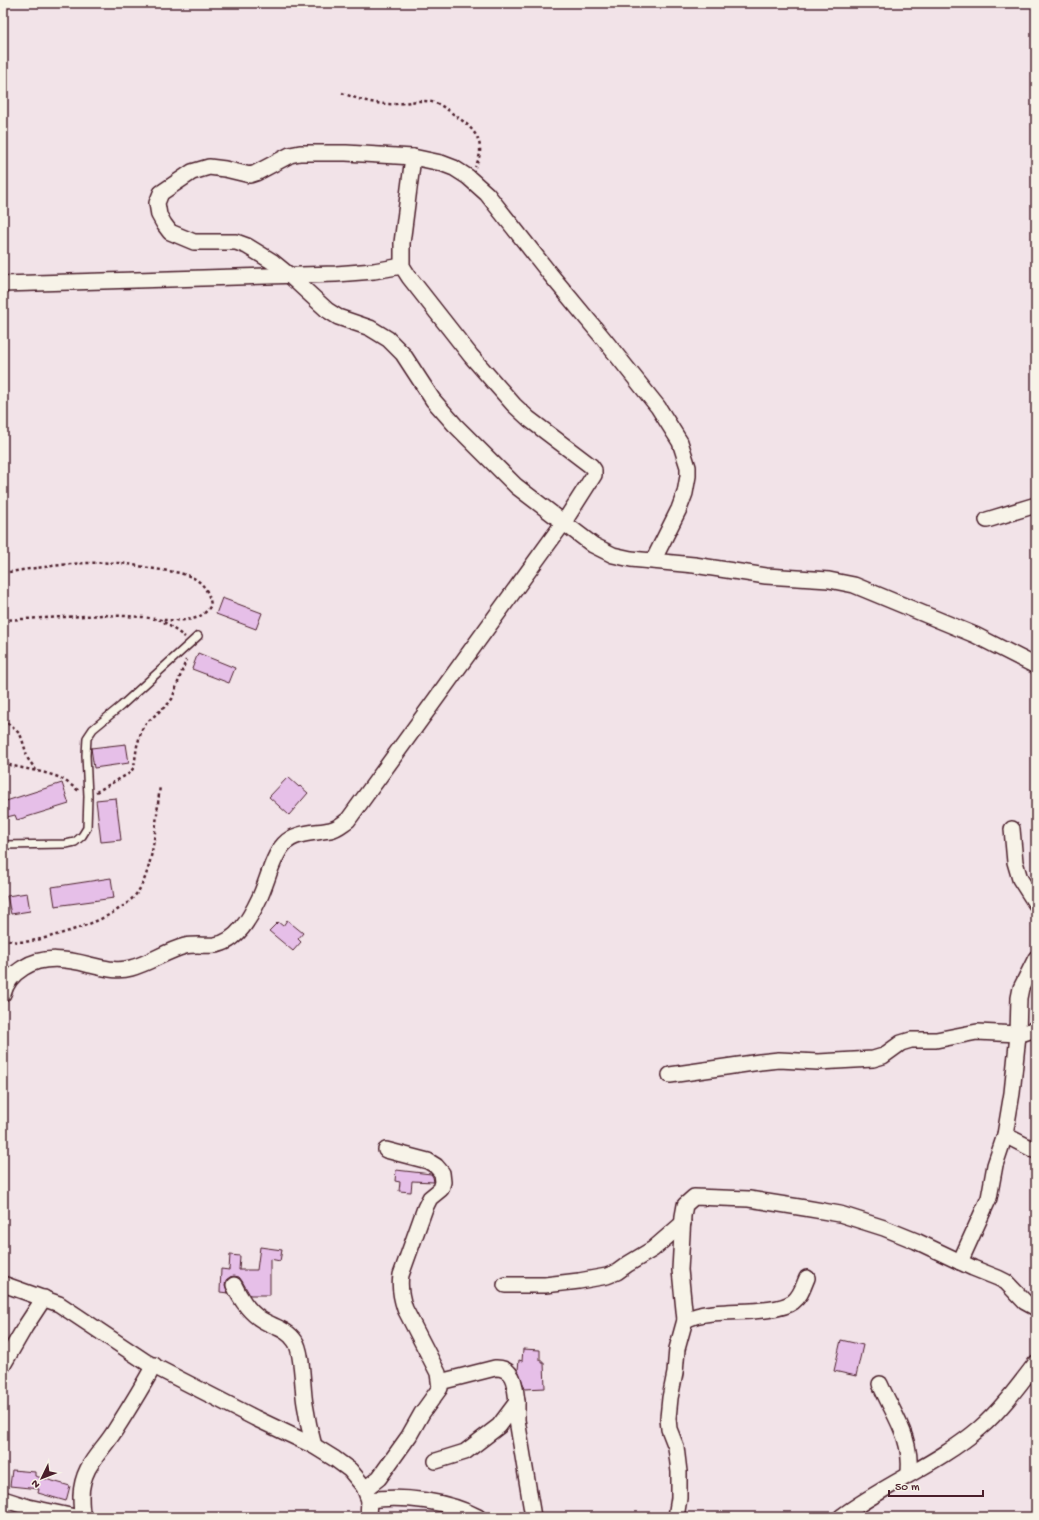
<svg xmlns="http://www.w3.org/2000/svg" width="1039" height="1520" viewBox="0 0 1039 1520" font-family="'Gochi Hand',sans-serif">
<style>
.building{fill:#e6bfe8;stroke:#4a1f2b}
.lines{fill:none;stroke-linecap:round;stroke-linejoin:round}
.service-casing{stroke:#4a1f2b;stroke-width:10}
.minor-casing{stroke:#4a1f2b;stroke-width:18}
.path{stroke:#4a1f2b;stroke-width:2.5;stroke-dasharray:3 3;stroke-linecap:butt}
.service{stroke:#f7f3e8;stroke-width:7}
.minor{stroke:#f7f3e8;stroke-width:15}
</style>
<rect width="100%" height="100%" fill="#f2e3e8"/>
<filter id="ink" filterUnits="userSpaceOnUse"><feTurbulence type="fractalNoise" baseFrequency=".025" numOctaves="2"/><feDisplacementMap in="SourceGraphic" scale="8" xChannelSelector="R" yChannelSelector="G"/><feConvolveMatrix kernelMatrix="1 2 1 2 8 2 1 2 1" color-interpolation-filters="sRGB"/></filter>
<g filter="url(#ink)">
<g class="building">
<polygon points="222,598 262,613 256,629 216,614"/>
<polygon points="198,653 235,668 229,683 192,669"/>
<polygon points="126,744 129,763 94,768 91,748"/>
<polygon points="288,777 299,787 300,786 308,793 289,815 269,797"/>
<polygon points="62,783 69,804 17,820 15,815 3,818 3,802"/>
<polygon points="116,798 121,840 101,842 96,800"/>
<polygon points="111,878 114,898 55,906 52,887"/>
<polygon points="27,893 30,911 11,914 7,896"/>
<polygon points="287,920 303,933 298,939 301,942 293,951 269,931 278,922 283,926"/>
<polygon points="396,1170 431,1174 433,1177 434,1182 412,1181 411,1192 399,1191 400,1182 395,1181"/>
<polygon points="260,1247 282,1250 280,1261 270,1259 270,1295 250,1295 242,1281 239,1277 234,1276 230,1277 226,1280 225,1285 228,1293 220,1292 221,1269 229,1270 230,1255 240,1256 239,1270 257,1270"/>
<polygon points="841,1340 863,1345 856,1376 834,1371"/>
<polygon points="523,1349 540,1350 540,1360 542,1360 542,1363 544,1363 545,1388 525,1389 518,1370 519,1360 522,1361"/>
<polygon points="12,1470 35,1472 35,1476 70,1486 66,1501 38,1493 39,1489 10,1486"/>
</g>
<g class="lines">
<defs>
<polyline id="service" points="3,845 66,844 75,842 82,836 87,828 88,796 86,755 87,738 93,729 121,706 198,636"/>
<g id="minor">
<polyline points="3,284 336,274 374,271 402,266"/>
<polyline points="987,520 1036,505"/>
<polyline points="653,561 679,509 685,493 688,476 688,467 680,442 658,407 603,338 550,274 487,194 468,177 454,168 441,163 413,157 346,153 300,153 290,155 256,173 250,175 225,169 209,167 192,172 161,193 157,203 159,215 164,224 170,232 194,242 236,242 247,246 273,262 289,275 327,310 338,317 370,328 388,339 403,354 433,400 455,425 516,486 593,545 613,555 631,559 694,565 766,576 829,580 854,585 975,635 1036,666"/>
<polyline points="1012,829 1015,862 1020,879 1036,904"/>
<path d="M3 994C6 983 13 974 23 968 43 955 68 959 90 965 104 968 117 972 131 968 150 963 166 951 185 946 195 944 205 946 215 945 237 942 250 918 259 899 267 883 272 857 284 844 295 832 315 833 330 830 337 829 342 824 348 820L564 522 594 475V470L591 466 529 419 514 405 471 356 409 277 402 266V243L413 157"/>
<polyline points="1018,1035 1036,1029"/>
<polyline points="670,1075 760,1062 779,1060 818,1062 873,1059 883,1056 901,1043 911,1040 936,1040 977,1032 1018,1034"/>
<polyline points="1005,1135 1036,1151"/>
<polyline points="960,1262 989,1198 995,1165 1005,1135 1012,1093 1018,1035 1019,998 1021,988 1036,958"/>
<polyline points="3,1284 59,1304 146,1362 255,1418 314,1446 335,1459 350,1470 364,1487 369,1500 368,1517"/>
<path d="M234 1285C240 1298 250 1313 262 1320 274 1327 287 1329 295 1341 303 1352 302 1388 305 1404 307 1418 310 1432 314 1446"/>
<polyline points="505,1285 545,1285 579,1281 607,1276 617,1272 628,1264 653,1249 683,1223"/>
<path d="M685 1320C690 1318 695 1316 700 1315 724 1309 775 1315 793 1302 801 1296 803 1287 807 1278"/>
<polyline points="3,1365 25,1327 44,1298"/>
<path d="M880 1384C894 1416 912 1437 909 1473"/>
<polyline points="517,1402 517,1420 533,1517"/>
<path d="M436 1461 465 1452 499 1426 517 1402C515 1387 515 1367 495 1368L440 1382"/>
<path d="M365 1489 379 1478 409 1436 422 1413 440 1388 438 1373 405 1309C401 1297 399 1287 401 1275L425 1208 430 1198 441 1189 443 1182 442 1173 436 1166 428 1161 386 1150"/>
<polyline points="3,1499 28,1507 75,1517"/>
<path d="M369 1500C403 1495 448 1501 478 1517"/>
<path d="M83 1517C81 1510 81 1503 81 1496 82 1466 100 1454 114 1432 128 1410 142 1388 154 1365"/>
<polyline points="676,1517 679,1498 679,1472 676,1447 669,1429 668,1418 670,1398 675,1373 677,1349 685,1320 680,1270 683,1216 685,1205 694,1197 749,1199 805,1208 840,1214 884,1228 916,1241 973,1268 998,1278 1006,1282 1025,1302 1036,1308"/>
<path d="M841 1517C885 1484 938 1464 980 1428 1000 1411 1020 1384 1036 1363"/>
</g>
</defs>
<use href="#service" class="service-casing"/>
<use href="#minor" class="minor-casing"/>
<g class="path">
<path d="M342 93C360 100 376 105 396 104 408 103 420 99 432 102 441 104 449 111 456 116 474 128 488 144 475 167"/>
<path d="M3 573C41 567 81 561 119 563 131 564 143 567 155 569 180 573 206 573 211 605 200 624 180 620 161 620"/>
<polyline points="3,620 104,615 143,617 161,620 185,637"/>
<polyline points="3,719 20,734 22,739 28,759 36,770"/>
<path d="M3 763C21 769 40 770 58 777 65 780 72 786 79 791"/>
<polyline points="96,792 130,773 134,767 137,746 142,729 146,723 168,704 172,699 186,660"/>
<path d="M3 937C18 947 41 939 56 935 81 928 125 913 139 890 155 864 156 816 160 786"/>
</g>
<use href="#service" class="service"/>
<use href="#minor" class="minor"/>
</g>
</g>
<rect width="1039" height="1520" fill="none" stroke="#f7f3e8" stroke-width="16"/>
<rect x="8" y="8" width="1023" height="1504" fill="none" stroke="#4a1f2b" stroke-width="1.5" filter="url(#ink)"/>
<g transform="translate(42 1478) rotate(227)" stroke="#f7f3e8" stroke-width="3" paint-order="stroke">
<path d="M0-3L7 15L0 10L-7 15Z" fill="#4a1f2b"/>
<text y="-6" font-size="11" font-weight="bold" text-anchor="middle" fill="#4a1f2b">N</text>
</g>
<path d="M889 1490v6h94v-6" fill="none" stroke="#4a1f2b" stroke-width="2"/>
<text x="895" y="1490" font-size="12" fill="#4a1f2b" stroke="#f7f3e8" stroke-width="3" paint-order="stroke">50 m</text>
</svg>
